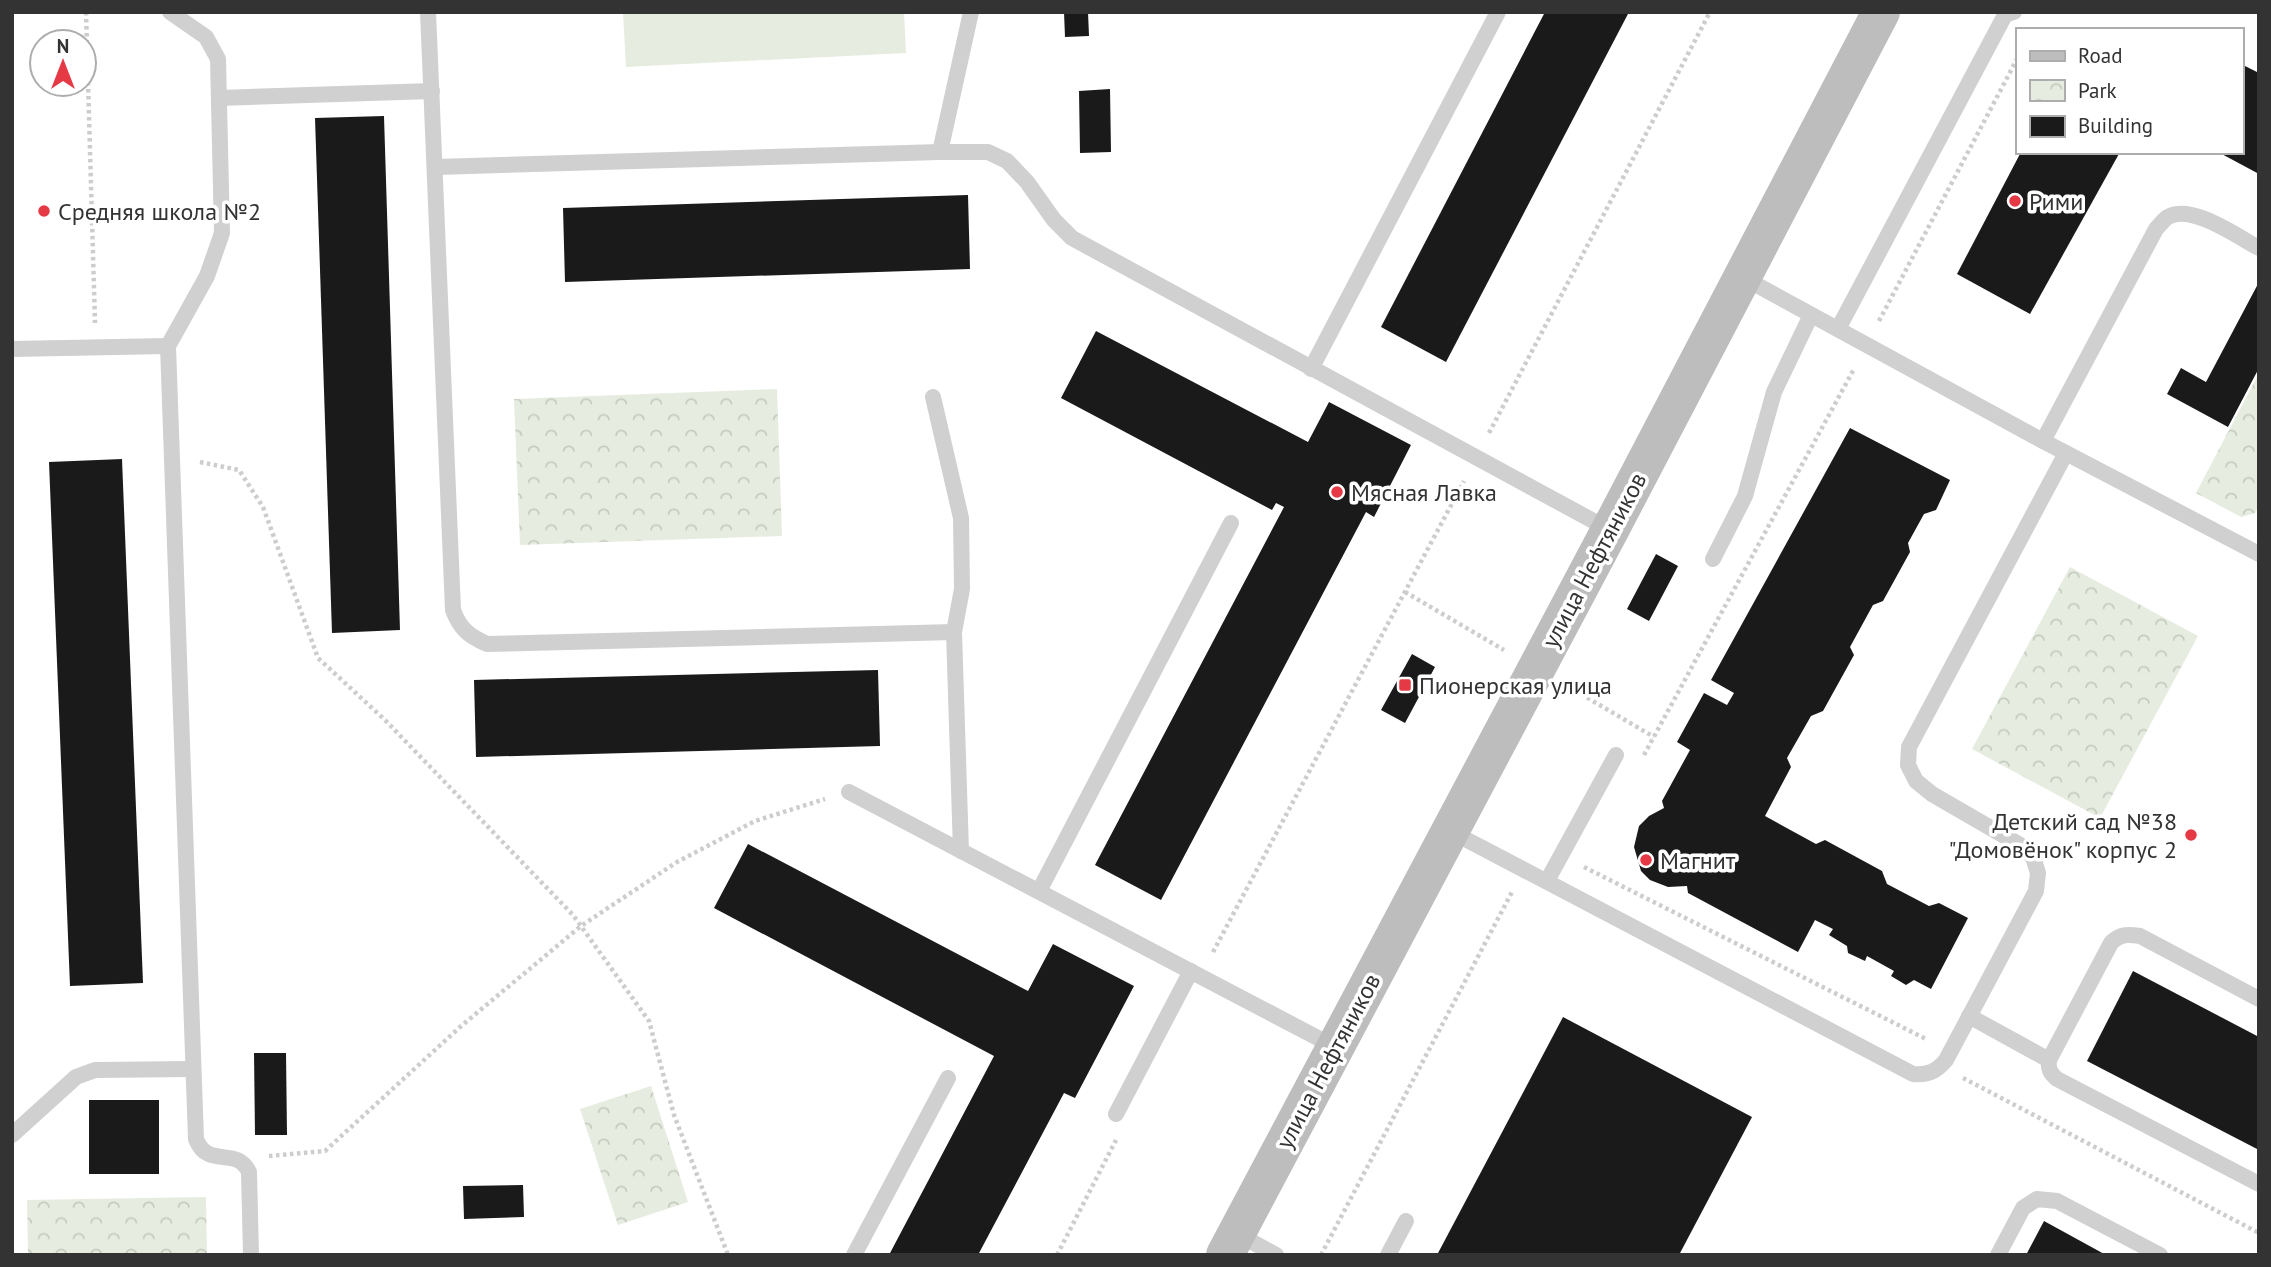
<svg xmlns="http://www.w3.org/2000/svg" width="2271" height="1267" viewBox="0 0 2271 1267" font-family="'PT Sans',sans-serif">
<style>
.green{fill:#e6ecdf}
.park{fill:url(#park-crowns)}
.building{fill:#1a1a1a}
.lines{fill:none;stroke-linecap:round;stroke-linejoin:round}
.path{stroke:#cdcdcd;stroke-width:4.5;stroke-dasharray:3.5 3.5;stroke-linecap:butt}
.service{stroke:#d0d0d0;stroke-width:16}
.secondary{stroke:#bdbdbd;stroke-width:38}
.poi-dot{fill:#e63946;stroke:#fff;stroke-width:2.5}
.labels{text-anchor:middle;dominant-baseline:central;stroke-width:7;stroke-linejoin:round;paint-order:stroke}
.poi-label{font-size:24px;fill:#333;stroke:#fff;text-anchor:start}
.street-label{font-size:24px;fill:#333;stroke:#fff}
</style>
<defs>
<pattern id="park-crowns" width="20" height="18" patternUnits="userSpaceOnUse" patternTransform="scale(1.75)"><rect width="20" height="18" fill="#e6ecdf"/><path d="M2 6a3 3 0 1 1 6 0M12 15a3 3 0 1 1 6 0" fill="none" stroke="#c6cbc0"/></pattern>
</defs>
<rect width="100%" height="100%" fill="#fff"/>
<polygon class="green" points="623,12 904,12 906,53 626,67"/>
<g class="park">
<polygon points="2259,373 2259,506 2255,513 2241,517 2196,493"/>
<polygon points="777,389 782,536 520,545 514,399"/>
<polygon points="2070,567 2198,636 2100,818 1972,749"/>
<polygon points="651,1086 688,1202 618,1225 580,1109"/>
<polygon points="206,1197 207,1255 28,1255 27,1200"/>
</g>
<g class="building">
<polygon points="1064,12 1088,12 1089,36 1065,37"/>
<polygon points="1545,12 1629,12 1446,362 1381,327"/>
<polygon points="2241,64 2259,73 2259,174 2218,152 2241,152"/>
<polygon points="1110,89 1111,152 1080,153 1079,91"/>
<polygon points="384,116 400,630 332,633 315,118"/>
<polygon points="2021,152 2120,152 2030,314 1957,274"/>
<polygon points="968,195 970,269 565,282 563,208"/>
<polygon points="2259,282 2259,368 2228,427 2167,394 2181,368 2206,382"/>
<polygon points="1096,331 1308,442 1329,402 1411,445 1374,517 1366,512 1161,900 1095,865 1284,507 1276,503 1272,510 1061,398"/>
<polygon points="1850,428 1950,480 1936,510 1924,514 1908,543 1910,552 1883,601 1873,605 1850,647 1854,655 1823,711 1811,716 1787,758 1791,767 1765,816 1816,844 1825,840 1882,871 1887,884 1929,906 1939,903 1968,918 1931,989 1914,980 1906,985 1891,976 1894,971 1867,956 1865,961 1848,953 1847,946 1829,935 1833,929 1815,920 1798,952 1688,893 1687,886 1668,887 1650,880 1641,871 1634,847 1639,826 1649,816 1664,808 1662,801 1690,750 1677,742 1704,693 1727,705 1734,693 1711,680"/>
<polygon points="122,459 143,983 70,986 49,462"/>
<polygon points="1656,554 1678,566 1649,621 1627,609"/>
<polygon points="1412,654 1435,667 1405,723 1381,710"/>
<polygon points="878,670 880,746 476,757 474,680"/>
<polygon points="748,844 1028,991 1053,944 1134,986 1075,1098 1064,1093 978,1255 889,1255 994,1056 714,908"/>
<polygon points="2133,971 2259,1037 2259,1150 2087,1061"/>
<polygon points="1563,1017 1752,1117 1679,1255 1437,1255"/>
<polygon points="254,1053 286,1053 287,1135 255,1135"/>
<rect x="89" y="1100" width="70" height="74"/>
<polygon points="523,1185 524,1217 464,1219 463,1186"/>
<polygon points="2044,1221 2106,1255 2026,1255"/>
</g>
<g class="lines">
<g class="path">
<polyline points="86,12 95,323"/>
<polyline points="1879,321 2017,59"/>
<polyline points="1489,433 1710,12"/>
<polyline points="200,462 239,470 263,507 318,658 385,720 573,915 649,1021 674,1115 728,1255"/>
<polyline points="1405,592 1504,650"/>
<polyline points="1569,687 1654,737"/>
<polyline points="1644,755 1854,369"/>
<polyline points="1584,867 1926,1039"/>
<polyline points="1213,952 1464,481"/>
<polyline points="1963,1078 2259,1233"/>
<polyline points="269,1156 325,1151 460,1027 581,926 677,862 755,821 825,799"/>
<polyline points="1057,1255 1116,1140"/>
<polyline points="1321,1255 1512,892"/>
</g>
<g class="service">
<path d="M170 12 206 37 218 59 222 233 207 276 168 346 196 1139C208 1170 236 1145 249 1172L251 1255"/>
<path d="M428 12 453 610C460 629 469 636 487 644L954 632"/>
<polyline points="219,98 432,91"/>
<polyline points="940,152 988,152 1007,161 1027,182 1054,220 1072,238 1610,530"/>
<polyline points="436,167 940,152 971,12"/>
<polyline points="1742,277 2043,441 2259,554"/>
<polyline points="1838,329 2005,15 2014,12"/>
<polyline points="12,349 168,346"/>
<polyline points="1311,369 1498,12"/>
<polyline points="933,397 961,518 962,589 954,632 961,851"/>
<path d="M2043 441 2156 229C2160 225 2164 219 2168 217 2191 203 2238 237 2259 248"/>
<polyline points="1713,559 1745,496 1774,392 1811,315"/>
<polyline points="849,792 1335,1047"/>
<path d="M1450 831 1913 1074C1928 1075 1936 1072 1946 1060L2036 891 2038 873 2033 857 2020 845 1932 794 1916 781 1908 765 1909 747 2066 453"/>
<polyline points="1547,881 1616,755"/>
<polyline points="1039,891 1231,523"/>
<path d="M2259 999 2140 936C2127 934 2120 934 2111 943L2049 1060C2048 1069 2050 1073 2057 1079L2259 1184"/>
<polyline points="1969,1016 2049,1060"/>
<polyline points="1116,1114 1191,971"/>
<polyline points="12,1135 76,1077 95,1070 193,1069"/>
<polyline points="1236,1233 1276,1255"/>
<polyline points="854,1255 948,1078"/>
<polyline points="1388,1255 1406,1221"/>
<polyline points="1998,1255 2023,1208 2037,1199 2057,1201 2160,1255"/>
</g>
<polyline class="secondary" points="1225,1255 1610,530 1881,12"/>
</g>
<g class="poi-dot">
<circle cx="2015" cy="201" r="7"/>
<circle cx="44" cy="211" r="7"/>
<circle cx="1337" cy="492" r="7"/>
<rect x="1398" y="678" width="14" height="14" rx="3.5"/>
<circle cx="2191" cy="835" r="7"/>
<circle cx="1646" cy="860" r="7"/>
</g>
<g class="labels">
<g class="poi-label">
<text x="2029" y="201">Рими</text>
<text x="58" y="211">Средняя школа №2</text>
<text x="1351" y="492">Мясная Лавка</text>
<text x="1419" y="685">Пионерская улица</text>
<text x="2177" y="821" text-anchor="end">Детский сад №38<tspan x="2177" dy="28">"Домовёнок" корпус 2</tspan></text>
<text x="1660" y="860">Магнит</text>
</g>
<g class="street-label">
<text transform="translate(1594 560) rotate(-62)">улица Нефтяников</text>
<text transform="translate(1328 1061) rotate(-62)">улица Нефтяников</text>
</g>
</g>
<rect width="2271" height="1267" fill="none" stroke="#333333" stroke-width="28"/>
<rect x="2016" y="28" width="228" height="126" fill="#ffffff" stroke="#adadad" stroke-width="2"/>
<rect x="2030" y="51" width="35" height="10" fill="#bdbdbd" stroke="#adadad" stroke-width="2"/>
<text x="2078" y="63" font-size="21" fill="#333333">Road</text>
<rect x="2030" y="80" width="35" height="21" fill="url(#park-crowns)" stroke="#adadad" stroke-width="2"/>
<text x="2078" y="98" font-size="21" fill="#333333">Park</text>
<rect x="2030" y="116" width="35" height="21" fill="#1a1a1a" stroke="#adadad" stroke-width="2"/>
<text x="2078" y="133" font-size="21" fill="#333333">Building</text>
<g transform="translate(63 63)"><circle r="33" fill="#ffffff" stroke="#adadad" stroke-width="2"/>
<path d="M0-5L12 26L0 18L-12 26Z" fill="#e63946"/>
<text y="-10" font-size="19" font-weight="bold" text-anchor="middle" fill="#333333">N</text>
</g>
</svg>
